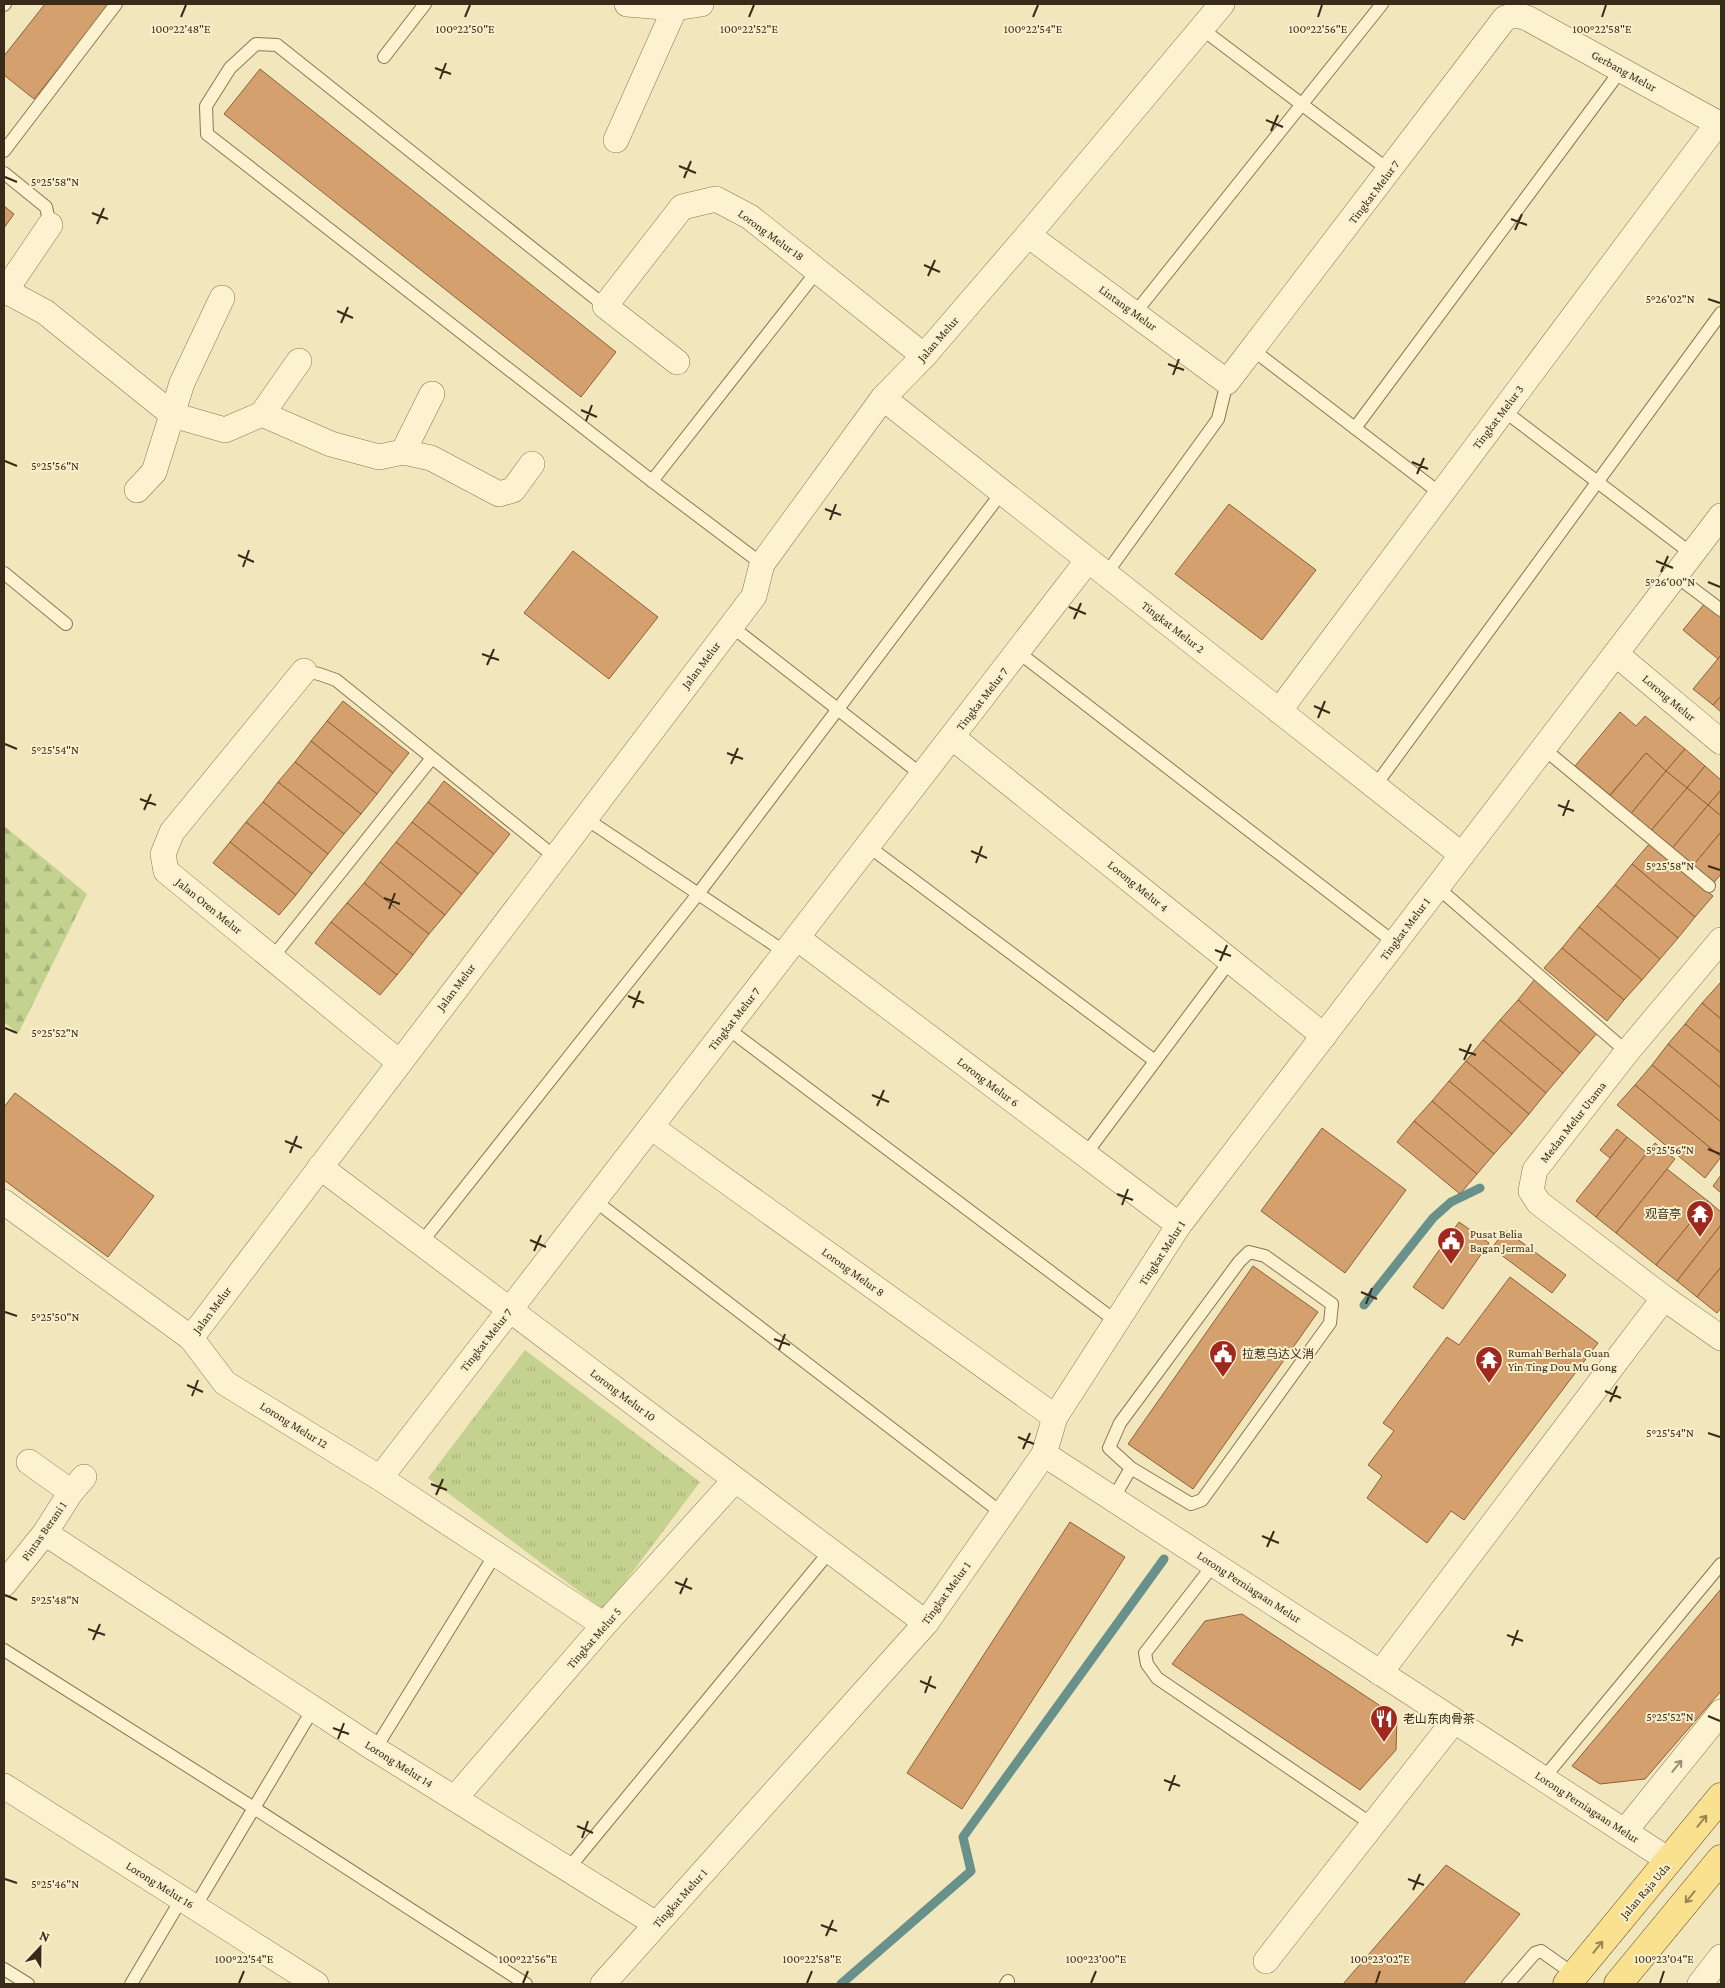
<svg xmlns="http://www.w3.org/2000/svg" width="1725" height="1988" viewBox="0 0 1725 1988" font-family="'Crimson Pro','Noto Sans SC',serif">
<style>
.forest{fill:url(#forest-firs)}
.park{fill:url(#park-tufts)}
.lines{fill:none;stroke-linecap:round;stroke-linejoin:round}
.stream{stroke:#67918a;stroke-width:9}
.building{fill:#d4a16e;stroke:#8d6038}
.lane-casing{stroke:#8b7654;stroke-width:14}
.street-casing{stroke:#8b7654;stroke-width:26}
.primary-casing{stroke:#584329;stroke-width:29}
.lane{stroke:#fcf2d0;stroke-width:12}
.street{stroke:#fcf2d0;stroke-width:25}
.primary{stroke:#fae18f;stroke-width:28}
.oneway{stroke:#9a8e75}
.oneway2{stroke:#9a8654}
.ticks{fill:none;stroke:#392b1a;stroke-width:2}
.labels{text-anchor:middle;dominant-baseline:central;stroke-width:4;stroke-linejoin:round;paint-order:stroke}
.street-label{font-size:12px;fill:#392b1a;stroke:#f9efcc}
.poi-label{font-size:12px;fill:#392b1a;stroke:#f9efcc;text-anchor:start}
.ticks-label{font-size:12px;text-anchor:middle;fill:#392b1a;stroke:#f9efcc;stroke-width:4;stroke-linejoin:round;paint-order:stroke}
</style>
<defs>
<pattern id="forest-firs" width="22" height="20" patternUnits="userSpaceOnUse" patternTransform="scale(1.25)"><rect width="22" height="20" fill="#c4d18f"/><path d="M5 1l3.5 6h-7zM16 11l3.5 6h-7z" fill="#a9b47b"/></pattern>
<pattern id="park-tufts" width="24" height="20" patternUnits="userSpaceOnUse" patternTransform="scale(1.25)"><rect width="24" height="20" fill="#c4d18f"/><path d="M3 7l-1-3M5 7V3M7 7l1-3M15 17l-1-3M17 17v-4M19 17l1-3" fill="none" stroke="#a9b47b"/></pattern>
</defs>
<rect width="100%" height="100%" fill="#f2e6bc"/>
<polygon class="forest" points="4,826 87,894 18,1034 4,1022"/>
<polygon class="park" points="525,1350 700,1482 604,1610 428,1478"/>
<g class="lines">
<g class="stream">
<polyline points="1364,1305 1433,1218 1451,1202 1480,1188"/>
<polyline points="841,1984 971,1871 963,1837 1164,1559"/>
</g>
</g>
<g class="building">
<polygon points="45,4 110,4 34,99 4,75 4,56"/>
<polygon points="260,69 616,352 581,397 224,114"/>
<polygon points="4,206 14,214 4,228"/>
<polygon points="1229,504 1316,570 1262,640 1175,574"/>
<polygon points="573,551 658,617 609,679 524,613"/>
<polygon points="1705,603 1721,616 1721,655 1718,659 1683,630"/>
<polygon points="1721,655 1721,696 1713,705 1693,689"/>
<polygon points="1721,696 1721,712 1713,705"/>
<polygon points="343,701 409,753 393,773 327,721"/>
<polygon points="1620,712 1636,726 1645,716 1685,749 1666,771 1646,753 1610,795 1575,766"/>
<polygon points="327,721 393,773 377,794 311,741"/>
<polygon points="311,741 377,794 361,814 295,762"/>
<polygon points="1685,749 1705,766 1687,788 1666,771"/>
<polygon points="1646,753 1666,771 1629,816 1608,798"/>
<polygon points="295,762 361,814 344,834 278,782"/>
<polygon points="1705,766 1721,780 1721,790 1708,805 1687,788"/>
<polygon points="1666,771 1687,788 1649,833 1629,816"/>
<polygon points="444,781 510,834 494,854 428,802"/>
<polygon points="278,782 344,834 328,854 263,802"/>
<polygon points="1687,788 1708,805 1670,851 1649,833"/>
<polygon points="1721,790 1721,816 1708,805"/>
<polygon points="263,802 328,854 312,874 246,822"/>
<polygon points="428,802 494,854 478,874 412,822"/>
<polygon points="1708,805 1721,816 1721,832 1691,868 1670,851"/>
<polygon points="246,822 312,874 296,895 230,842"/>
<polygon points="412,822 478,874 462,894 396,842"/>
<polygon points="1721,832 1721,874 1712,885 1691,868"/>
<polygon points="230,842 296,895 279,915 213,863"/>
<polygon points="396,842 462,894 445,915 380,862"/>
<polygon points="1650,843 1713,896 1695,917 1632,864"/>
<polygon points="380,862 445,915 429,934 364,883"/>
<polygon points="1632,864 1695,917 1678,938 1615,885"/>
<polygon points="364,883 429,934 413,955 347,903"/>
<polygon points="1615,885 1678,938 1660,959 1597,906"/>
<polygon points="347,903 413,955 397,975 331,922"/>
<polygon points="1597,906 1660,959 1642,980 1579,927"/>
<polygon points="331,922 397,975 380,995 315,943"/>
<polygon points="1579,927 1642,980 1624,1000 1562,948"/>
<polygon points="1562,948 1624,1000 1607,1021 1544,968"/>
<polygon points="1535,979 1598,1032 1580,1053 1518,1000"/>
<polygon points="1720,983 1721,985 1721,1019 1702,1003"/>
<polygon points="1518,1000 1580,1053 1563,1073 1500,1020"/>
<polygon points="1702,1003 1721,1019 1721,1053 1685,1024"/>
<polygon points="1500,1020 1563,1073 1546,1093 1483,1040"/>
<polygon points="1685,1024 1721,1053 1721,1088 1668,1044"/>
<polygon points="1483,1040 1546,1093 1529,1114 1466,1061"/>
<polygon points="1668,1044 1721,1088 1721,1122 1652,1065"/>
<polygon points="1466,1061 1529,1114 1512,1134 1449,1081"/>
<polygon points="1652,1065 1721,1122 1721,1157 1635,1085"/>
<polygon points="1449,1081 1512,1134 1494,1154 1432,1101"/>
<polygon points="1635,1085 1721,1157 1705,1178 1617,1105"/>
<polygon points="15,1093 154,1196 108,1257 4,1180 4,1107"/>
<polygon points="1432,1101 1494,1154 1477,1174 1414,1121"/>
<polygon points="1414,1121 1477,1174 1460,1194 1397,1142"/>
<polygon points="1322,1128 1406,1190 1345,1273 1261,1211"/>
<polygon points="1617,1129 1627,1137 1610,1158 1600,1150"/>
<polygon points="1627,1137 1647,1153 1596,1217 1576,1201"/>
<polygon points="1655,1143 1675,1159 1616,1233 1596,1217"/>
<polygon points="1667,1169 1708,1201 1656,1265 1616,1233"/>
<polygon points="1721,1175 1721,1193 1713,1186"/>
<polygon points="1708,1201 1721,1212 1721,1225 1677,1281 1656,1265"/>
<polygon points="1459,1222 1489,1243 1443,1309 1413,1287"/>
<polygon points="1721,1225 1721,1267 1697,1297 1677,1281"/>
<polygon points="1505,1230 1566,1275 1552,1293 1492,1248"/>
<polygon points="1253,1266 1318,1312 1193,1489 1128,1444"/>
<polygon points="1721,1267 1721,1308 1717,1313 1697,1297"/>
<polygon points="1510,1277 1598,1343 1464,1520 1451,1511 1427,1543 1367,1498 1382,1476 1368,1465 1394,1431 1383,1423 1447,1337 1459,1345"/>
<polygon points="1070,1522 1125,1557 962,1809 907,1773"/>
<polygon points="1721,1589 1721,1691 1645,1779 1600,1784 1572,1766"/>
<polygon points="1242,1614 1397,1717 1396,1750 1360,1790 1172,1664 1205,1621"/>
<polygon points="1446,1865 1520,1914 1463,1984 1343,1984"/>
</g>
<g class="lines">
<defs>
<g id="lane">
<polyline points="4,5 5,4"/>
<polyline points="1202,29 1390,171"/>
<polyline points="384,57 425,4"/>
<polyline points="4,151 116,4"/>
<polyline points="4,173 46,207 50,225"/>
<polyline points="605,306 277,45 256,44 230,68 206,106 207,134 652,481 762,564"/>
<polyline points="1135,313 1382,4"/>
<polyline points="1253,350 1441,494"/>
<polyline points="1503,410 1692,554"/>
<polyline points="1355,428 1621,70"/>
<polyline points="652,481 818,270"/>
<polyline points="4,573 66,624"/>
<polyline points="1106,574 1218,419 1227,382"/>
<polyline points="1676,576 1721,610"/>
<polyline points="731,626 922,775"/>
<polyline points="1018,652 1395,943"/>
<polyline points="304,671 319,674 336,680 555,857"/>
<polyline points="1543,748 1709,886"/>
<polyline points="1375,786 1721,313"/>
<polyline points="585,818 785,952"/>
<polyline points="868,846 1155,1061"/>
<polyline points="1437,887 1627,1052"/>
<polyline points="272,958 432,758"/>
<polyline points="727,1028 1117,1322"/>
<polyline points="1085,1155 1230,961"/>
<polyline points="594,1200 1003,1514"/>
<polyline points="421,1243 698,894 1002,492"/>
<polyline points="1113,1499 1131,1468 1109,1448 1120,1423 1239,1262 1249,1252 1265,1256 1332,1304 1330,1323 1202,1500 1191,1504 1131,1468"/>
<polyline points="1214,1564 1145,1653 1147,1664 1157,1678 1373,1825"/>
<polyline points="4,1650 254,1808 526,1984"/>
<polyline points="375,1749 496,1553"/>
<polyline points="1543,1779 1721,1564"/>
<polyline points="568,1869 830,1551"/>
<polyline points="195,1907 313,1709"/>
<polyline points="4,1969 28,1984"/>
<polyline points="131,1984 182,1898"/>
<polyline points="1006,1984 1008,1981"/>
<polyline points="1508,1984 1535,1953 1541,1951 1575,1975"/>
</g>
<g id="street">
<polyline points="627,4 675,8 701,4"/>
<polyline points="616,140 675,8"/>
<polyline points="1028,235 1227,382 1505,18 1516,15 1527,18 1721,125"/>
<polyline points="4,290 45,312 173,415 225,430 262,414 331,444 379,457 403,452 431,458 499,494 513,490 532,464"/>
<polyline points="6,290 50,225"/>
<polyline points="677,362 605,306 682,207 716,199 750,217 924,356"/>
<polyline points="883,398 1462,855"/>
<polyline points="262,414 299,361"/>
<polyline points="403,452 432,394"/>
<polyline points="137,490 154,472 182,383 222,298"/>
<polyline points="1616,654 1721,742"/>
<polyline points="304,671 172,832 163,854 166,871 399,1062"/>
<polyline points="1279,711 1718,123"/>
<polyline points="952,737 1324,1036"/>
<polyline points="797,938 1179,1225"/>
<polyline points="1721,940 1627,1052 1535,1170 1531,1191 1539,1203 1664,1298 1721,1338"/>
<polyline points="651,1127 1055,1417"/>
<polyline points="320,1167 926,1623"/>
<polyline points="4,1202 191,1338 225,1383 380,1478 604,1625"/>
<polyline points="191,1338 754,596 762,564 883,398 924,356 1028,235 1222,4"/>
<polyline points="1044,1454 1670,1861"/>
<polyline points="29,1462 71,1492"/>
<polyline points="380,1478 1088,560"/>
<polyline points="45,1533 375,1749 656,1924"/>
<polyline points="4,1584 45,1533 71,1492 84,1477"/>
<polyline points="1380,1673 1664,1298"/>
<polyline points="4,1786 316,1984"/>
<polyline points="455,1798 604,1625 735,1480"/>
<polyline points="1625,1831 1721,1712"/>
<polyline points="1266,1961 1454,1721"/>
<polyline points="603,1984 926,1623 1044,1454 1055,1417 1179,1225 1721,516"/>
<polyline points="1700,1984 1721,1957"/>
</g>
<g id="primary">
<polyline points="1567,1984 1721,1797"/>
<polyline points="1618,1984 1721,1859"/>
</g>
</defs>
<use href="#lane" class="lane-casing"/>
<use href="#street" class="street-casing"/>
<use href="#primary" class="primary-casing"/>
<use href="#lane" class="lane"/>
<use href="#street" class="street"/>
<use href="#primary" class="primary"/>
</g>
<defs><path id="oneway-shaft" d="M-6 0H5M1.5-3L5.5 0L1.5 3" fill="none" stroke-width="1.6" stroke-linecap="round" stroke-linejoin="round" transform="scale(1.25)"/></defs>
<use class="oneway" href="#oneway-shaft" transform="translate(1677 1766) rotate(-51)"/>
<g class="oneway2">
<use href="#oneway-shaft" transform="translate(1702 1821) rotate(-51)"/>
<use href="#oneway-shaft" transform="translate(1690 1897) rotate(129)"/>
<use href="#oneway-shaft" transform="translate(1598 1947) rotate(-51)"/>
</g>
<path class="ticks" d="M181 17 186 5M465 17 470 5M749 17 754 5M1033 17 1038 5M1318 17 1322 5M1602 17 1606 5M435 68 451 74M440 79 446 63M1266 120 1283 127M1271 131 1278 115M679 166 696 173M5 177 17 182M684 178 691 161M92 213 108 219M1511 219 1527 225M97 224 104 208M1515 230 1522 214M924 265 940 272M928 276 935 260M1708 299 1720 303M337 311 353 318M341 323 348 307M1168 364 1184 370M1173 375 1179 359M581 410 597 417M586 421 592 405M5 461 17 466M1412 462 1428 469M1417 474 1424 458M825 509 841 515M830 520 836 504M238 555 254 562M1656 561 1673 568M243 567 249 550M1661 572 1668 556M1708 582 1720 587M1069 607 1086 614M1074 619 1081 603M482 654 499 660M487 665 494 649M1314 706 1330 713M1318 718 1325 701M5 744 17 749M727 753 743 759M731 764 738 748M140 799 156 805M1558 805 1574 811M144 810 151 794M1563 816 1569 800M971 851 987 858M976 863 982 846M1708 866 1720 870M384 898 400 904M389 909 395 893M1215 950 1231 956M1220 961 1227 945M628 996 644 1003M633 1008 640 991M5 1028 17 1033M1459 1049 1476 1055M1464 1060 1471 1044M872 1095 889 1102M877 1106 884 1090M285 1141 302 1148M1708 1149 1720 1154M290 1153 297 1136M1117 1194 1133 1200M1122 1205 1128 1189M530 1240 546 1247M534 1251 541 1235M1361 1292 1377 1299M1366 1304 1372 1288M5 1312 17 1316M774 1339 790 1345M779 1350 785 1334M187 1385 203 1392M1605 1391 1621 1398M192 1396 198 1380M1610 1402 1617 1386M1708 1433 1720 1437M1018 1437 1034 1444M1023 1449 1030 1433M431 1484 447 1490M436 1495 443 1479M1262 1536 1279 1543M1267 1547 1274 1531M675 1582 692 1589M680 1594 687 1578M5 1595 17 1600M88 1629 105 1635M1507 1635 1523 1641M93 1640 100 1624M1512 1646 1518 1630M920 1681 936 1688M925 1693 931 1676M1708 1716 1720 1721M333 1728 349 1734M338 1739 344 1723M1164 1780 1180 1786M1169 1791 1175 1775M577 1826 593 1833M582 1838 588 1821M5 1879 17 1883M1408 1879 1424 1885M1413 1890 1420 1874M821 1925 837 1931M826 1936 833 1920M239 1983 244 1971M523 1983 528 1971M807 1983 812 1971M1091 1983 1096 1971M1376 1983 1380 1971M1660 1983 1664 1971"/>
<defs>
<symbol id="temple-pin" viewBox="-11 -11 22 30"><path d="M0 17L-7.5 6A9.5 9.5 0 1 1 7.5 6Z" fill="#a0281e" stroke="#f9efcc"/><path d="M0-6L5-2H3V0L6.5 2.5H4V6H1.5V3h-3V6H-4V2.5H-6.5L-3 0V-2H-5Z" fill="#fff"/></symbol>
<symbol id="civic-pin" viewBox="-11 -11 22 30"><path d="M0 17L-7.5 6A9.5 9.5 0 1 1 7.5 6Z" fill="#a0281e" stroke="#f9efcc"/><path d="M-.6-6.5H3V-4.5H.6V-3L4-1V1h2V6H-6V1h2V-1L-.6-3ZM-1.2 2.5V6h2.4V2.5Z" fill="#fff"/></symbol>
<symbol id="restaurant-pin" viewBox="-11 -11 22 30"><path d="M0 17L-7.5 6A9.5 9.5 0 1 1 7.5 6Z" fill="#a0281e" stroke="#f9efcc"/><path d="M-5-6h1v4h1v-4h1v4h1v-4h1v5L-1.5 .5V6h-2V.5L-5-1ZM5-6V6H3V1.5H1.5Q1.5-4 5-6Z" fill="#fff"/></symbol>
</defs>
<g fill-rule="evenodd">
<use href="#temple-pin" x="1684" y="1198" width="32" height="43"/>
<use href="#civic-pin" x="1435" y="1225" width="32" height="43"/>
<use href="#civic-pin" x="1207" y="1338" width="32" height="43"/>
<use href="#temple-pin" x="1473" y="1344" width="32" height="43"/>
<use href="#restaurant-pin" x="1368" y="1703" width="32" height="43"/>
</g>
<g class="labels">
<g class="street-label">
<text transform="translate(1624 71) rotate(29)">Gerbang Melur</text>
<text transform="translate(1374 192) rotate(-53)">Tingkat Melur 7</text>
<text transform="translate(771 235) rotate(36)">Lorong Melur 18</text>
<text transform="translate(1128 308) rotate(36)">Lintang Melur</text>
<text transform="translate(938 339) rotate(-49)">Jalan Melur</text>
<text transform="translate(1498 417) rotate(-53)">Tingkat Melur 3</text>
<text transform="translate(1173 627) rotate(38)">Tingkat Melur 2</text>
<text transform="translate(701 665) rotate(-53)">Jalan Melur</text>
<text transform="translate(1669 698) rotate(40)">Lorong Melur</text>
<text transform="translate(982 699) rotate(-52)">Tingkat Melur 7</text>
<text transform="translate(1138 886) rotate(39)">Lorong Melur 4</text>
<text transform="translate(209 906) rotate(39)">Jalan Oren Melur</text>
<text transform="translate(1405 929) rotate(-53)">Tingkat Melur 1</text>
<text transform="translate(456 987) rotate(-53)">Jalan Melur</text>
<text transform="translate(734 1019) rotate(-52)">Tingkat Melur 7</text>
<text transform="translate(988 1082) rotate(37)">Lorong Melur 6</text>
<text transform="translate(1573 1122) rotate(-52)">Medan Melur Utama</text>
<text transform="translate(1162 1253) rotate(-57)">Tingkat Melur 1</text>
<text transform="translate(853 1272) rotate(36)">Lorong Melur 8</text>
<text transform="translate(212 1310) rotate(-53)">Jalan Melur</text>
<text transform="translate(486 1340) rotate(-52)">Tingkat Melur 7</text>
<text transform="translate(623 1395) rotate(37)">Lorong Melur 10</text>
<text transform="translate(294 1425) rotate(32)">Lorong Melur 12</text>
<text transform="translate(44 1531) rotate(-55)">Pintas Berani 1</text>
<text transform="translate(1249 1587) rotate(33)">Lorong Perniagaan Melur</text>
<text transform="translate(946 1593) rotate(-54)">Tingkat Melur 1</text>
<text transform="translate(594 1638) rotate(-49)">Tingkat Melur 5</text>
<text transform="translate(399 1764) rotate(32)">Lorong Melur 14</text>
<text transform="translate(1587 1807) rotate(33)">Lorong Perniagaan Melur</text>
<text transform="translate(160 1885) rotate(32)">Lorong Melur 16</text>
<text transform="translate(1645 1891) rotate(-49)">Jalan Raja Uda</text>
<text transform="translate(680 1898) rotate(-48)">Tingkat Melur 1</text>
</g>
<g class="poi-label">
<text x="1681" y="1214" text-anchor="end">观音亭</text>
<text x="1470" y="1234">Pusat Belia<tspan x="1470" dy="14">Bagan Jermal</tspan></text>
<text x="1508" y="1353">Rumah Berhala Guan<tspan x="1508" dy="14">Yin Ting Dou Mu Gong</tspan></text>
<text x="1242" y="1354">拉惹乌达义消</text>
<text x="1403" y="1719">老山东肉骨茶</text>
</g>
</g>
<g class="ticks-label">
<text x="749" y="33">100°22'52"E</text>
<text x="181" y="33">100°22'48"E</text>
<text x="465" y="33">100°22'50"E</text>
<text x="1033" y="33">100°22'54"E</text>
<text x="1318" y="33">100°22'56"E</text>
<text x="1602" y="33">100°22'58"E</text>
<text x="55" y="186">5°25'58"N</text>
<text x="1670" y="303">5°26'02"N</text>
<text x="55" y="470">5°25'56"N</text>
<text x="1670" y="586">5°26'00"N</text>
<text x="55" y="754">5°25'54"N</text>
<text x="1670" y="870">5°25'58"N</text>
<text x="55" y="1037">5°25'52"N</text>
<text x="1670" y="1154">5°25'56"N</text>
<text x="55" y="1321">5°25'50"N</text>
<text x="1670" y="1437">5°25'54"N</text>
<text x="55" y="1604">5°25'48"N</text>
<text x="1670" y="1721">5°25'52"N</text>
<text x="55" y="1888">5°25'46"N</text>
<text x="244" y="1963">100°22'54"E</text>
<text x="528" y="1963">100°22'56"E</text>
<text x="812" y="1963">100°22'58"E</text>
<text x="1096" y="1963">100°23'00"E</text>
<text x="1380" y="1963">100°23'02"E</text>
<text x="1664" y="1963">100°23'04"E</text>
</g>
<rect width="1725" height="1988" fill="none" stroke="#392b1a" stroke-width="10"/>
<g transform="translate(40 1948) rotate(22)" stroke="#f9efcc" stroke-width="4" paint-order="stroke">
<path d="M0-4L9 19L0 12L-9 19Z" fill="#392b1a"/>
<text y="-8" font-size="14" font-weight="bold" text-anchor="middle" fill="#392b1a">N</text>
</g>
</svg>
